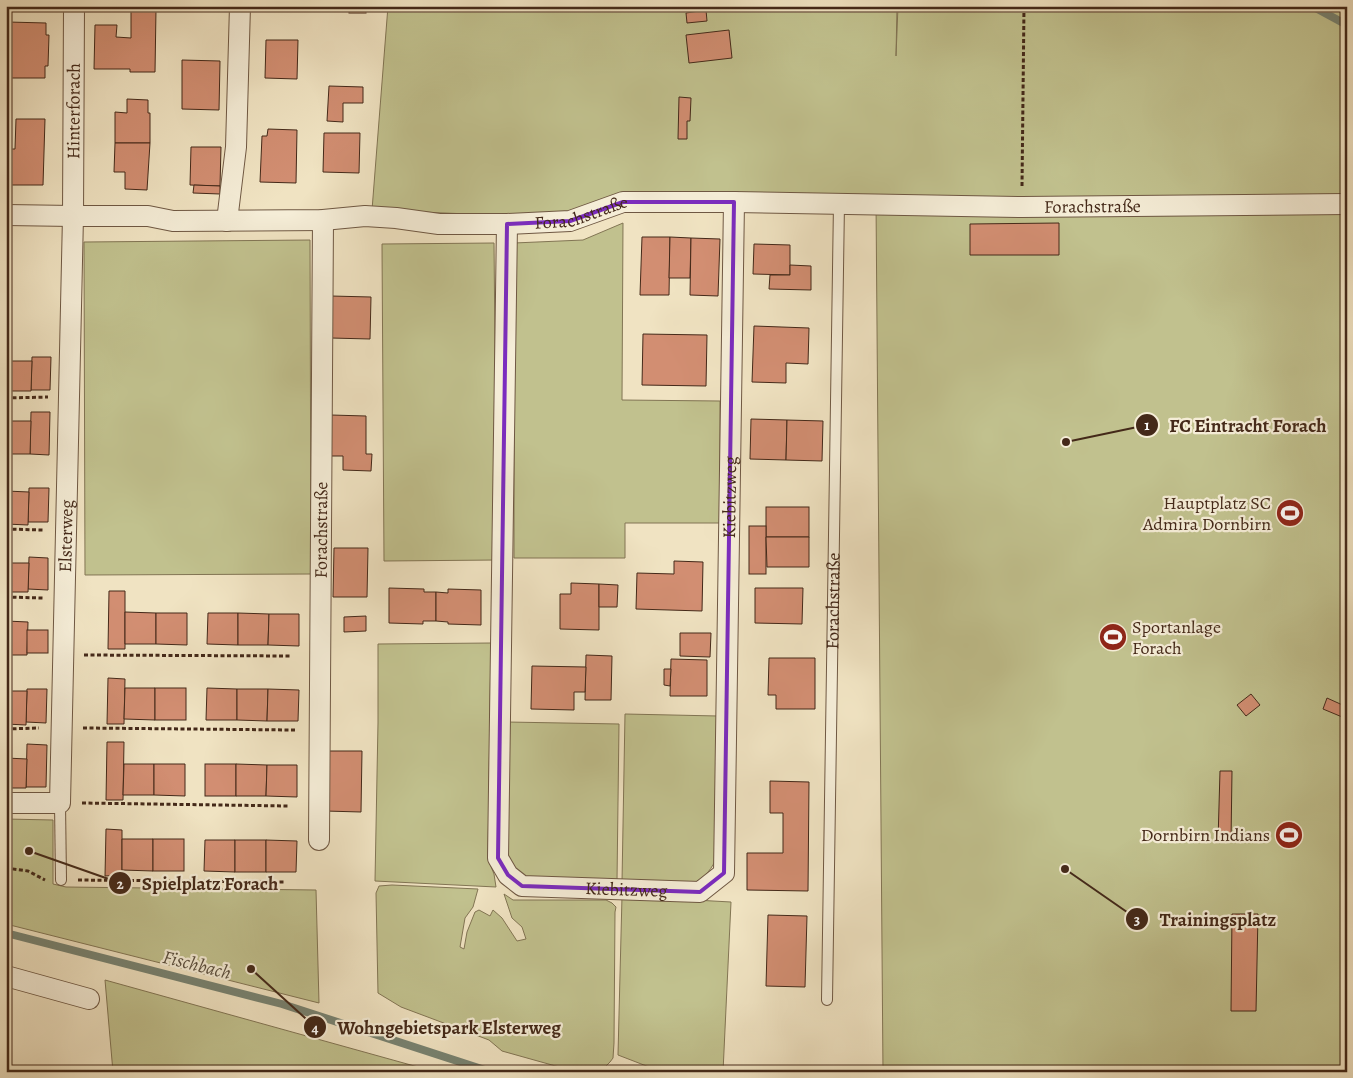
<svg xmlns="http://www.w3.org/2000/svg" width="1353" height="1078" viewBox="0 0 1353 1078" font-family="Alegreya,serif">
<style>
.green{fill:#c1c18e;stroke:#827554}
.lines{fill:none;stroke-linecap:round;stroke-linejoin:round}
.stream{stroke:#788372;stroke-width:8}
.building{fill:#d28e72;stroke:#442919}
.lane-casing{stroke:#6f5843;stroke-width:12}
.street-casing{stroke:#6f5843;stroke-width:22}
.path{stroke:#442919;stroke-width:3;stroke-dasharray:4 2.5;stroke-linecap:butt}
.lane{stroke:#f5edd7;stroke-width:10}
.street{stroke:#f5edd7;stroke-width:20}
.marked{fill:none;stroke:#7b2cbf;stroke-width:4;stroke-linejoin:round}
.labels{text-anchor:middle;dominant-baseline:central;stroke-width:4.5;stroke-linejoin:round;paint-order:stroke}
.street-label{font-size:18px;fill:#442919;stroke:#f5edd7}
.poi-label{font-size:18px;fill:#442919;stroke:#f5edd7;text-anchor:end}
.water-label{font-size:19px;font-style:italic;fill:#5a4e3e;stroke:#f5edd7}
.leader{fill:none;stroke:#442919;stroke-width:2}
.callout-dot{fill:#442919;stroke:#f5edd7;stroke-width:2}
.mark-label{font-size:15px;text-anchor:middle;font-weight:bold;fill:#fff}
.callout-label{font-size:19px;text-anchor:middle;font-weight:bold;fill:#442919;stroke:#f5edd7;stroke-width:4.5;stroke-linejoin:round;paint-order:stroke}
</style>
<rect width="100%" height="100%" fill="#f0e3c2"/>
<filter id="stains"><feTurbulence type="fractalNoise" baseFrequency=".004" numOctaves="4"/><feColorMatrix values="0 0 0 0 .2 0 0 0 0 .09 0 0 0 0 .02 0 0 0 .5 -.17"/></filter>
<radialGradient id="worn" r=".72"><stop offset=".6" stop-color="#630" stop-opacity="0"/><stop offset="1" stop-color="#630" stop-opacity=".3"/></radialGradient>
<g class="green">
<polygon points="388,6 897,6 896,56 898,6 1347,6 1347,1072 883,1072 876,201 621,200 565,218 372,210"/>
<polygon points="623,223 622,400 720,401 720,523 625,523 625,558 514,558 514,243 583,240"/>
<polygon points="310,240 311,574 85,575 84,242"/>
<polygon points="494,243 497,560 384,561 382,244"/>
<polygon points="491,643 488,859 494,874 496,887 375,881 378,723 378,644"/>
<path d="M625 714 718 716V856C711 869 707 876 694 883L622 882Z"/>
<polygon points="507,722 619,724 617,881 529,879 510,864 506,848"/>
<polygon points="6,819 53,820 53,884 66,887 316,890 319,1003 6,924"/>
<polygon points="392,885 478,889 473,907 465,918 460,947 464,949 467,932 475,912 479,910 490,916 493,910 502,918 517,941 526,939 522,927 512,918 504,894 513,900 606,900 612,903 616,907 615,912 614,1043 613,1058 610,1062 602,1070 596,1072 577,1072 502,1051 489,1040 401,1007 378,993 376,893 379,886"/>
<polygon points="622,896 731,902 723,1072 662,1072 618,1055"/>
<polygon points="105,980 436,1072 113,1072"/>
</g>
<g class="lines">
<g class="stream">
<polyline points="1312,6 1347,25"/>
<polyline points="6,933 282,1004 491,1072"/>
</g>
</g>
<g class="building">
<rect x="349" y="6" width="17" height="7"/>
<polygon points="131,9 156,9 155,72 130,72 130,69 94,69 95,25 117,25 116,37 131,38"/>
<polygon points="706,10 707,21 687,23 686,13"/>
<polygon points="8,22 46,23 46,35 49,35 48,66 45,66 45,78 7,78"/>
<polygon points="729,30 732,58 689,63 686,35"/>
<polygon points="266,40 298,40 297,79 265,78"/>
<polygon points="182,60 220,61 219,110 182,109"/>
<polygon points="329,86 363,87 363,103 343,103 343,122 327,121"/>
<polygon points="679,97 691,98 690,121 687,121 687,139 678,139"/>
<polygon points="127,99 148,100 148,113 150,113 150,143 115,143 115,112 127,113"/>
<polygon points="16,119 45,119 43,185 6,185 6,149 15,149"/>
<polygon points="268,129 297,130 296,183 260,182 262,136 267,136"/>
<polygon points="324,133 360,133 359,173 323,172"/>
<polygon points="115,143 150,143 147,190 125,189 125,172 114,172"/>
<polygon points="191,147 221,147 220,186 190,185"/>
<polygon points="194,185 220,186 220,194 193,193"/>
<polygon points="1059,223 1059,255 970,255 970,224"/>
<polygon points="642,237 670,237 669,295 640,295"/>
<polygon points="670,237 691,238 690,278 669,278"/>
<polygon points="691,238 720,239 718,296 690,295"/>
<polygon points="754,244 790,245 790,275 753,274"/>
<polygon points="790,265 811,266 811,290 769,289 770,275 790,275"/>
<polygon points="331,296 371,297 370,339 331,338"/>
<polygon points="754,326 809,328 808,364 786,363 786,383 752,382"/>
<polygon points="643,334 707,335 706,386 642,385"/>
<polygon points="32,357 51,357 50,390 31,390"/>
<polygon points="6,361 32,361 31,391 6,391"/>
<polygon points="31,412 50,412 49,455 30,454"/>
<polygon points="331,415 366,416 366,454 372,454 371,471 343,470 343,456 330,456"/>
<polygon points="751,419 787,420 786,460 750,459"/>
<polygon points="787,420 823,421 822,461 786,460"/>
<polygon points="6,421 31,421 30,454 6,454"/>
<polygon points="29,488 49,488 48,522 28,522"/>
<polygon points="6,491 29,492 28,525 6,524"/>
<rect x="766" y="507" width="43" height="30"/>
<rect x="749" y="526" width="17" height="48"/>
<polygon points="766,537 809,537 809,567 767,567"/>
<polygon points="334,548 368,548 367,597 333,597"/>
<polygon points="29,557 48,558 48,590 28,589"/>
<polygon points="674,561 703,562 702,611 636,609 637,573 674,574"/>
<polygon points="6,563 29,563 28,592 6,592"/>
<polygon points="571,583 599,584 599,630 560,629 560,594 571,594"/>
<polygon points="599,584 618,585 617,607 599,607"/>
<polygon points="389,588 424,589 424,592 436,592 436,621 423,621 423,624 389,623"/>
<polygon points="755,588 803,588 802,624 755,623"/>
<polygon points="448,589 481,590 481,625 448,624 448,622 436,621 436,592 448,593"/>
<polygon points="109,591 125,591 125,649 108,649"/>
<polygon points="125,612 156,613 156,644 125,644"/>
<polygon points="156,613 187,613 187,645 156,644"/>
<polygon points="208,613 238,613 238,645 207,644"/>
<polygon points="238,613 269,614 268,645 238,645"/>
<polygon points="269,614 299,614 299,646 268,645"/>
<polygon points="366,616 366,631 344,632 344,617"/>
<polygon points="6,621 28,622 27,655 6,655"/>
<rect x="27" y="630" width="21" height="23"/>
<polygon points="680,633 711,633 710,657 680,656"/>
<polygon points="586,655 612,656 611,700 585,700"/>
<polygon points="769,658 815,658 815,709 776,709 776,695 768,695"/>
<polygon points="671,659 707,660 707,696 670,696"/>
<polygon points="532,666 586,667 585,692 574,692 574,710 531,709"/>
<polygon points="664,669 671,669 670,686 664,685"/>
<polygon points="108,678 125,679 124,724 107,724"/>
<polygon points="125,688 155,688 155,720 124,719"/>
<rect x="155" y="688" width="31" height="32"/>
<polygon points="207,688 237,689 237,720 206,720"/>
<polygon points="27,689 47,689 46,723 26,722"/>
<polygon points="237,689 268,689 267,721 237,720"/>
<polygon points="268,689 299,690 298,721 267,721"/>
<polygon points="6,691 27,691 26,725 6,724"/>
<polygon points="1251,694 1260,705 1246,716 1237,705"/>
<polygon points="1327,698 1347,707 1347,719 1323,709"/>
<polygon points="107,742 124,742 123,800 106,800"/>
<polygon points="27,744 47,745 46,787 26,787"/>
<polygon points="325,751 362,751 361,812 325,811"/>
<polygon points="6,758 27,759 26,788 6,788"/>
<polygon points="124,764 154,764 154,795 123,795"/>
<polygon points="154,764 185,764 185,796 154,795"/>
<rect x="205" y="764" width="31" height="32"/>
<polygon points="236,764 267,765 266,796 236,796"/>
<polygon points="267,765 297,765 297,797 266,796"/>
<polygon points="1220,771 1232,771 1231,841 1218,841"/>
<polygon points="770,781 809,782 808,891 747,890 747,853 783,853 783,813 770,813"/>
<polygon points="106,829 122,830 122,875 105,876"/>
<polygon points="122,839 153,839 153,871 122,870"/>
<rect x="153" y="839" width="31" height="32"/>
<polygon points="205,840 235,840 235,872 204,871"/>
<rect x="235" y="840" width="31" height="32"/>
<polygon points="266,840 297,841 296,872 266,872"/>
<polygon points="1232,914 1258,914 1256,1011 1231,1011"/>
<polygon points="768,915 807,916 805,987 766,986"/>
<polygon points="768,1067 818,1068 818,1072 768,1072"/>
</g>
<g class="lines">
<defs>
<g id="lane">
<polyline points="60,803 61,880"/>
<path id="s1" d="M827 1000 839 203"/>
</g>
<g id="street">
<path id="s2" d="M6 215 73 216H148L173 221 323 220 365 216 396 218 439 224H507L570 221 623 202H734L1022 207 1347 204"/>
<polyline points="227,221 236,147 240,6"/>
<path id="s3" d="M507 224 498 858 508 875 522 886 700 892 724 873 734 202"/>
<path id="s4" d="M6 803H60L73 216 74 6"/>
<path id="s5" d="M319 840 323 220"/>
<polyline points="6,976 89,999"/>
</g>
</defs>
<use href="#lane" class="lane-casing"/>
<use href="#street" class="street-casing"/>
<g class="path">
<polyline points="1022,186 1024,6"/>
<polyline points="6,398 48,397"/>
<polyline points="6,529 43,530"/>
<polyline points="6,597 43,598"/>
<polyline points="84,655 291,656"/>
<polyline points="83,728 295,730"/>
<polyline points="6,729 39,728"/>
<polyline points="82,803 289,806"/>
<polyline points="6,868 28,871 45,880"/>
<polyline points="78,880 285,882"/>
</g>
<use href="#lane" class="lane"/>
<use href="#street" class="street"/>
</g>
<path class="marked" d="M623 202H734L724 873 700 892 522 886 508 875 498 858 507 224 570 221Z"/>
<defs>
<symbol id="stadium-disc" viewBox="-11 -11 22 22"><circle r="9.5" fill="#8f2418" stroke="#f5edd7"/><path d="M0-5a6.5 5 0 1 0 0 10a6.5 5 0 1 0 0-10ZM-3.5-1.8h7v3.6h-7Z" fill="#fff"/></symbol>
</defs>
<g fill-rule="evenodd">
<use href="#stadium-disc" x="1274" y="497" width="32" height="32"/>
<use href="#stadium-disc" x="1097" y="621" width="32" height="32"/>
<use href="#stadium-disc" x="1273" y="819" width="32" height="32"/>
</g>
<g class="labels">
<g class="street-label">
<text stroke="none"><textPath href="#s4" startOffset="746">Hinterforach</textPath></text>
<text stroke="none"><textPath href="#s2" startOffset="1091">Forachstraße</textPath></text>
<text stroke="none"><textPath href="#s2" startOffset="578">Forachstraße</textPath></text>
<text stroke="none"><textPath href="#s3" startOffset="1256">Kiebitzweg</textPath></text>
<text stroke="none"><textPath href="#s5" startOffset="310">Forachstraße</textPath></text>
<text stroke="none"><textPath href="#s4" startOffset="321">Elsterweg</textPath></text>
<text stroke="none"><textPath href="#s1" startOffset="399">Forachstraße</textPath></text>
<text stroke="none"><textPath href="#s3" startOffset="776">Kiebitzweg</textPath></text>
</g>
<g class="poi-label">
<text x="1271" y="503">Hauptplatz SC<tspan x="1271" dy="21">Admira Dornbirn</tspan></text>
<text x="1132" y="627" text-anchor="start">Sportanlage<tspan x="1132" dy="21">Forach</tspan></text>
<text x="1270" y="835">Dornbirn Indians</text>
</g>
<g class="water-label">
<text transform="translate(197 965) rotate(14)">Fischbach</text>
</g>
</g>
<path class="leader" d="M1066 442L1147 425M29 851L120 883M1065 869L1137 919M251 969L315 1027"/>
<g class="callout-dot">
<circle cx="1066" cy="442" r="5"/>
<circle cx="29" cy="851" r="5"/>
<circle cx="1065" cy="869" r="5"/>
<circle cx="251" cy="969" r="5"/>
<circle cx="1147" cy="425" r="12"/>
<circle cx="120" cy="883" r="12"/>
<circle cx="1137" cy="919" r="12"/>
<circle cx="315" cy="1027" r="12"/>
</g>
<g class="mark-label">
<text x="1147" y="430">1</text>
<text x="120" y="889">2</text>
<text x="1137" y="925">3</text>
<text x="315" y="1033">4</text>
</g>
<g class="callout-label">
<text x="1248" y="432">FC Eintracht Forach</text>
<text x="210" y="890">Spielplatz Forach</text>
<text x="1218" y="926">Trainingsplatz</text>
<text x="449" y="1034">Wohngebietspark Elsterweg</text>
</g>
<rect width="1353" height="1078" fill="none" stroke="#f0e3c2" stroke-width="25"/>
<rect x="8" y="8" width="1338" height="1063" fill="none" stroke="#442919" stroke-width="2.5"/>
<rect x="12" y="12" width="1328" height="1053" fill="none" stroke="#442919"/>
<rect width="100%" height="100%" filter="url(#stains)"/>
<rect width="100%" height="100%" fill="url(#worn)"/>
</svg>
